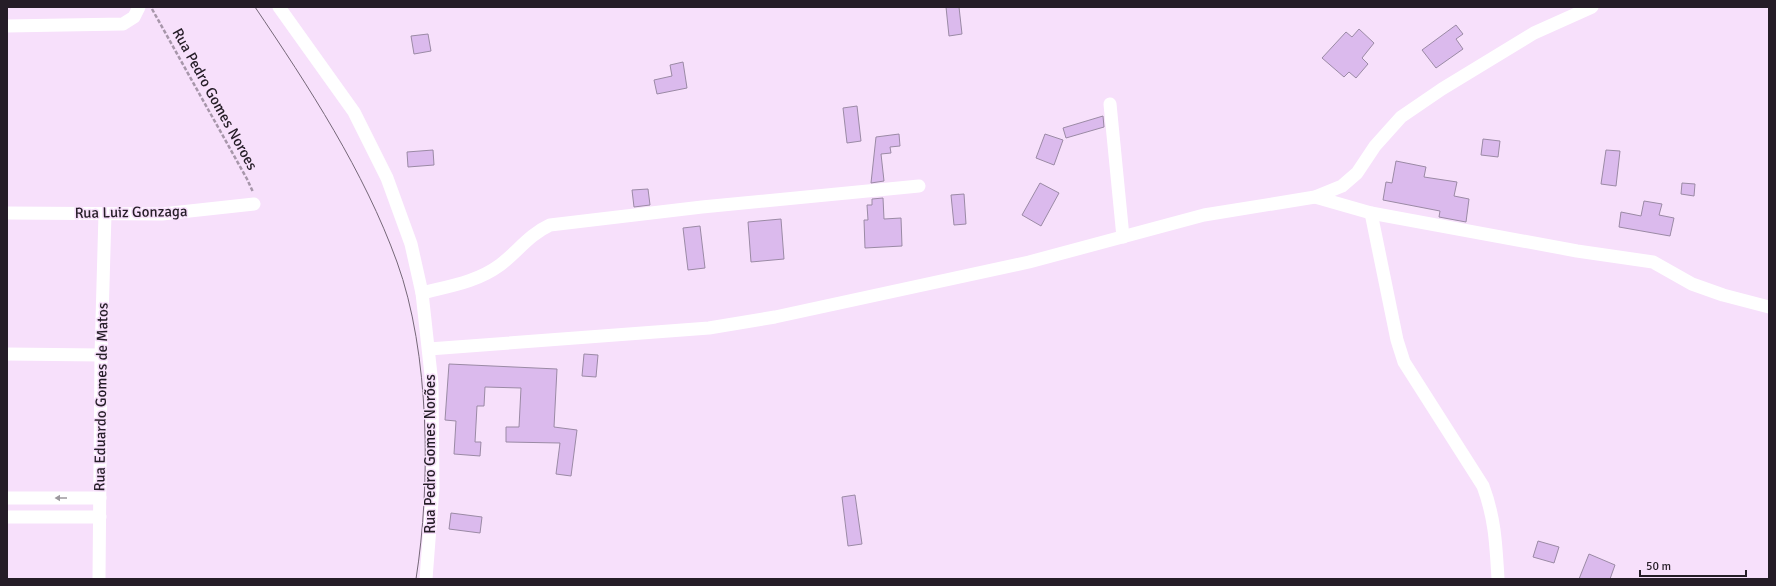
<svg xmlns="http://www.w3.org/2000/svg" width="1776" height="586" viewBox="0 0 1776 586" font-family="Signika,sans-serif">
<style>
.building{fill:#dbbaed;stroke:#9b8aa5}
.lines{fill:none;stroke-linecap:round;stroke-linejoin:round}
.path{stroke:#a796aa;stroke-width:2.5;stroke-dasharray:4 2;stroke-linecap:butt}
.street{stroke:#fff;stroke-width:13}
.tram{stroke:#756778;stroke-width:1}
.oneway{fill:#9d999e}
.labels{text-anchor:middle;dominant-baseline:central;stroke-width:3;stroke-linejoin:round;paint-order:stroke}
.street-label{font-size:15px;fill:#251d27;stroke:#f7e0fb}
</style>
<rect width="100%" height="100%" fill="#f7e0fb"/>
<g class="building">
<polygon points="946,7 959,7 962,34 949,36"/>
<polygon points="1456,25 1463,34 1456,39 1463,49 1436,68 1422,50"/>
<polygon points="1359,29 1374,43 1362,58 1368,64 1356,78 1349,72 1344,77 1322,58 1346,32 1352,37"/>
<polygon points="428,34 431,51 414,54 411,36"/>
<polygon points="683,62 687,88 657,94 654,80 672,76 670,65"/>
<polygon points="857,106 861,141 847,143 843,108"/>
<polygon points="1103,116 1104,127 1066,138 1063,128"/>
<polygon points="899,134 900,146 890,147 891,153 881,154 884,181 871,183 876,137"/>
<polygon points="1045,134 1063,140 1054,165 1036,158"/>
<polygon points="1483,139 1500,141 1498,157 1481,155"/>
<polygon points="433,150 434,165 408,167 407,152"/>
<polygon points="1606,150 1620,151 1616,186 1601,184"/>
<polygon points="1396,161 1426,167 1424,177 1457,182 1454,196 1469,199 1466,222 1439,217 1440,211 1383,200 1386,182 1392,183"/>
<polygon points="1040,183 1059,193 1041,226 1022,215"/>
<polygon points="1682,183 1695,184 1694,196 1681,194"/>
<polygon points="648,189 650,205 634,207 632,190"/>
<polygon points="964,194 966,224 954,225 951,195"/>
<polygon points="883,198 884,219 901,218 902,246 865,248 864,220 868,220 867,205 872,205 872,199"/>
<polygon points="1644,201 1662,204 1659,215 1674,218 1670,236 1619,227 1621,212 1641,216"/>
<polygon points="781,219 784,259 751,262 748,222"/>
<polygon points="700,226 705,268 688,270 683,228"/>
<polygon points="584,354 598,355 596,377 582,376"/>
<polygon points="449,364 557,369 554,427 577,430 571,476 556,474 560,443 506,442 506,427 519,427 521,388 485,387 484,406 477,406 475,442 481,442 480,456 454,454 456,421 445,420"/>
<polygon points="855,495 862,544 848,546 842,497"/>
<polygon points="451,513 482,517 480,533 449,529"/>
<polygon points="1538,541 1559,547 1554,563 1533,557"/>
<polygon points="1589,554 1615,565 1610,579 1579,579"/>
</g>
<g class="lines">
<polyline class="path" points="152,9 247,179 253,192"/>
<g class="street">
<polyline points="279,7 354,112 387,178 411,244 422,293 432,384 433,488 426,579"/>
<polyline points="7,26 123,24 134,17 139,7"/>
<polyline points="1110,104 1123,237"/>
<polyline points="1315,197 1371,213 1577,251 1653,262 1692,284 1723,295 1769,307"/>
<polyline points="7,213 162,214 254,204"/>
<path d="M1371 213 1397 340 1404 362 1483 486C1495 518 1496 545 1498 579"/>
<path d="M422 293C450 286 477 282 500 265 517 252 530 234 550 225L702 207 919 186"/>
<polyline points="429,349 709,328 775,317 1029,262 1204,215 1315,197 1342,186 1357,173 1375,146 1401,117 1442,89 1534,33 1592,7"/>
<polyline points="7,354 101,355"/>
<polyline points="7,498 100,498"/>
<polyline points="7,517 100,517"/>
<polyline points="99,579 101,355 105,214"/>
</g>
<path class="tram" d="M255 7C309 87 364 171 397 262 430 353 431 484 416 579"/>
</g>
<defs><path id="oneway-solid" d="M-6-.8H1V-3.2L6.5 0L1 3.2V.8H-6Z"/></defs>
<use class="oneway" href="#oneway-solid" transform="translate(61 498) rotate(180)"/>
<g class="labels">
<g class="street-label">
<text transform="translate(215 99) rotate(61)">Rua Pedro Gomes Noroes</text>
<text transform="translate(131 212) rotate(-1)">Rua Luiz Gonzaga</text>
<text transform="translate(101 397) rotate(-89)">Rua Eduardo Gomes de Matos</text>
<text transform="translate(430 454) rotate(-90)">Rua Pedro Gomes Norões</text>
</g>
</g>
<rect width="1776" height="586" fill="none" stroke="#251d27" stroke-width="16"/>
<path d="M1640 570v6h106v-6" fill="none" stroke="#251d27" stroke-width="2"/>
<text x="1646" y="570" font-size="12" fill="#251d27" stroke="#f7e0fb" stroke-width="3" paint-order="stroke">50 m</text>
</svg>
